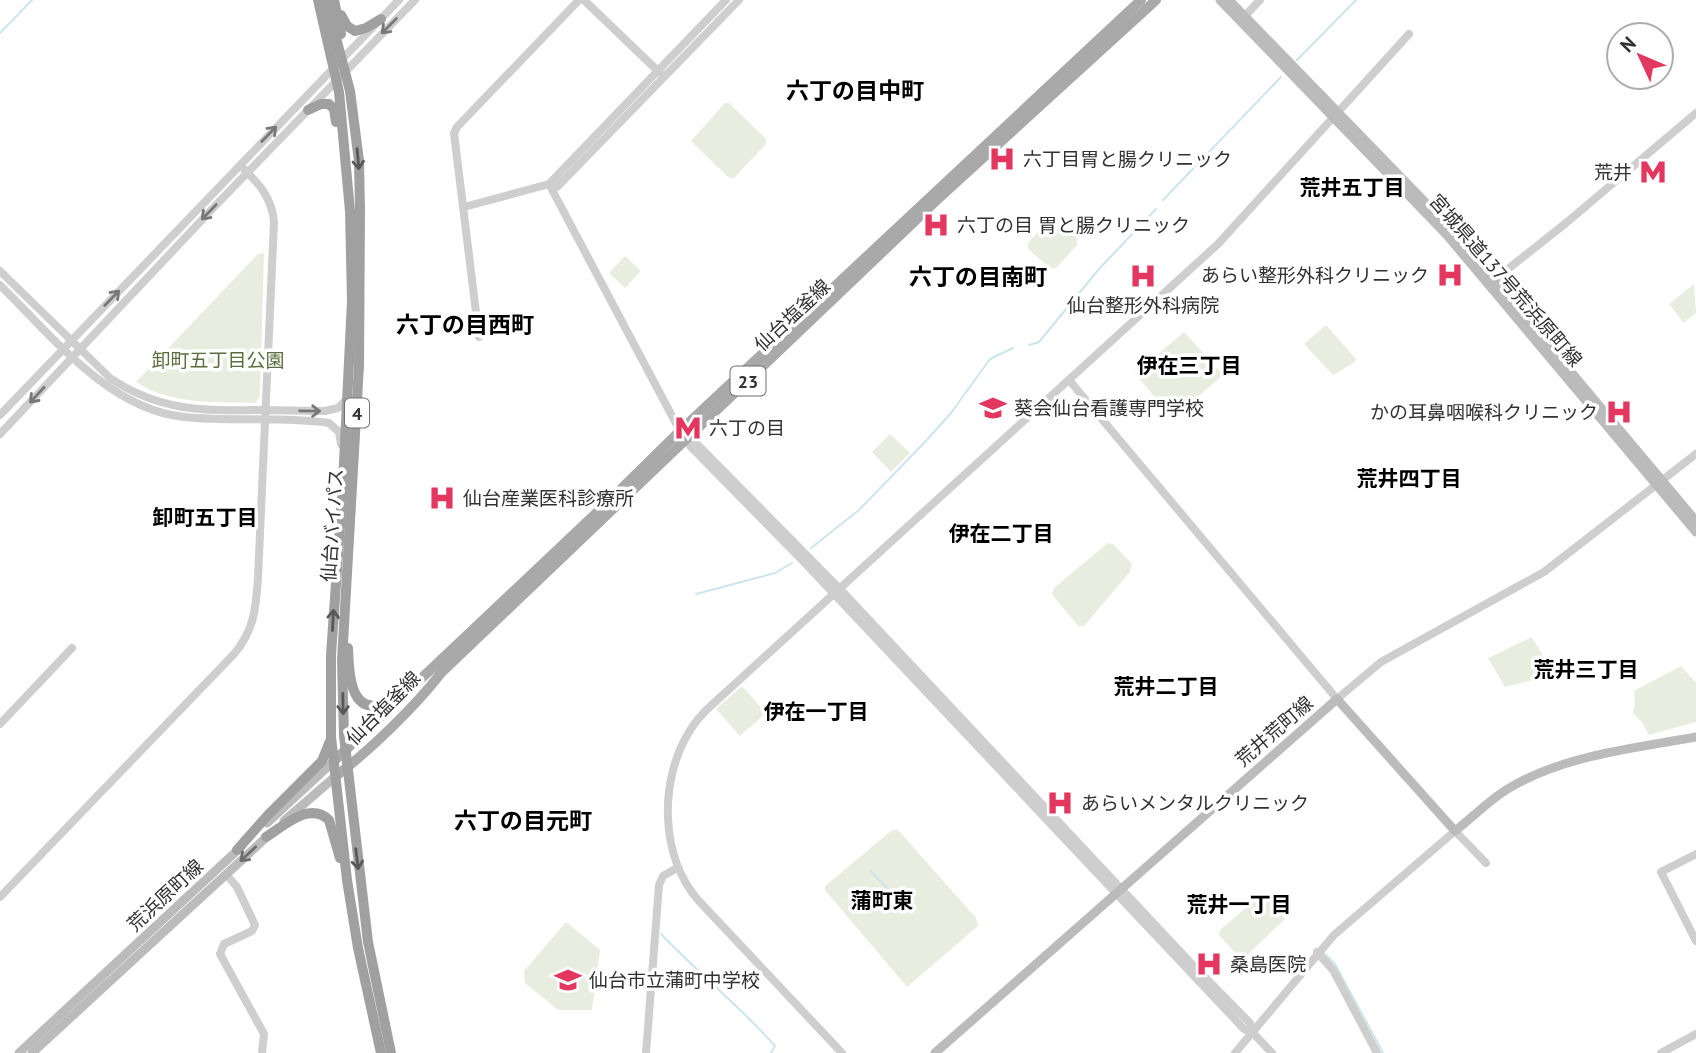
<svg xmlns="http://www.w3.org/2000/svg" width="1696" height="1053" viewBox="0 0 1696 1053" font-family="'PT Sans','Noto Sans JP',sans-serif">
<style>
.green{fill:#e9eddf}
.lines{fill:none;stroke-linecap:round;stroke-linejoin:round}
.stream{stroke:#cce5ec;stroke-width:2}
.tertiary{stroke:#cecece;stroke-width:8}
.secondary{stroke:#bbb;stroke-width:9}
.primary{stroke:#a9a9a9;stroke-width:10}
.trunk{stroke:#a0a0a0;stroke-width:10}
.oneway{stroke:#787878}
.oneway2{stroke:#585858}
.oneway3{stroke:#6f6f6f}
.labels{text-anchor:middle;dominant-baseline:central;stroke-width:7;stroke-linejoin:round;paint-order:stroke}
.shield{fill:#fff;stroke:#6f6f6f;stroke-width:2}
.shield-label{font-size:18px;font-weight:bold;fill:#313131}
.poi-label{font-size:19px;fill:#313131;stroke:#fff;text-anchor:start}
.street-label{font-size:19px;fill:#313131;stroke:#fff}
.park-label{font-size:19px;fill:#5b6c3e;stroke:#fff}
.neighbourhood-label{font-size:21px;font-weight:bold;fill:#000;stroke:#fff}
.quarter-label{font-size:23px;font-weight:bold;fill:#000;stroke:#fff}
</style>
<rect width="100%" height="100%" fill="#fff"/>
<g class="green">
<polygon points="725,103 729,103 766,139 766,144 734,178 729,178 691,141"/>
<polygon points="1054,218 1077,239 1077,245 1056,268 1050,268 1028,249 1028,243 1050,219"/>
<path d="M264 253 260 395 256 403C215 402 172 405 136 382L258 254Z"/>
<polygon points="625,256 641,271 625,288 609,273"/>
<polygon points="1694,284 1696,313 1684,323 1669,304"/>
<polygon points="1326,325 1356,359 1355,362 1333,375 1304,344"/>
<polygon points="1184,332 1223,375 1173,418 1135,374"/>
<polygon points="890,434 910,453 891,472 872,452"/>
<polygon points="1108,543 1113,544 1132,564 1130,572 1084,626 1078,626 1052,594 1054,588"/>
<polygon points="1532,637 1554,675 1505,687 1488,658"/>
<polygon points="1681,666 1696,683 1696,722 1649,735 1642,722 1633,713 1635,703 1634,691"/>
<polygon points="742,686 766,713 740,736 716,709"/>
<polygon points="892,830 898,830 976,918 978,926 907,987 825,890 825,886"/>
<polygon points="1263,893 1285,919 1244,958 1239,957 1219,935 1220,930"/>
<polygon points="566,922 600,950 592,1010 558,1010 525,983 524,971"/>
</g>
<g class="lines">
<g class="stream">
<polyline points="0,33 32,0"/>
<polyline points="1297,60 1356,0"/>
<polyline points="1163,200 1281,77"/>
<polyline points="1029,345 1039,342 1099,269 1156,209"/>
<polyline points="811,548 859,510 924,443 951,413 990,359 1013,348"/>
<polyline points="696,594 775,573 792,563"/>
<polyline points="870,870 892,894"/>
<path d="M661 934C698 973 740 1006 775 1046L771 1053"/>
<polyline points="1324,953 1335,964 1383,1053"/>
</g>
<g class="tertiary">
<polyline points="584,0 660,73"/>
<polyline points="1242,19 1260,0"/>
<polyline points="549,184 680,431 691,447 802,560 1244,1029 1253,1033 1272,1053"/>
<polyline points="557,187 739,0"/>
<polyline points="464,207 549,184 726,0"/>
<path d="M0 271 110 378C159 411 202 411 260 410 282 410 303 411 325 411L338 408 348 398"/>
<polyline points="1494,280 1566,223 1696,113"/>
<path d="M0 285C51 335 108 409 184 417 232 422 282 416 329 423L339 432 341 444"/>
<polyline points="479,337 454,133 457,127 579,0"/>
<polyline points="1069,380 1337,699 1381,662 1544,572 1696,454"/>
<polyline points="0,415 399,0"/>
<polyline points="686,433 840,589 1189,961 1250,1023 1253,1033"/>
<polyline points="0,434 216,205 415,0"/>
<polyline points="0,724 72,648"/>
<polyline points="1696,854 1661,872 1696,941"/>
<polyline points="226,874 237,887 255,925 252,931 224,944 220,954 264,1034 262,1053"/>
<path d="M0 897 234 654C254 631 256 608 258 578L274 222C272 196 257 182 240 165"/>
<polyline points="1317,952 1333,970 1377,1053"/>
<polyline points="646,1053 659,885 663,876 677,868"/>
<path d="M842 1053 698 900C660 856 659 781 689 732 698 716 713 704 726 692L1218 244 1409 34"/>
<polyline points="1235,1053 1334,935 1455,831 1486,863"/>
<polyline points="1661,1053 1696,1034"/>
</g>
<g class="secondary">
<polyline points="1220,0 1446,234 1696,532"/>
<polyline points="1229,0 1451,229 1696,521"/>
<polyline points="284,821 336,776"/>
<polyline points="267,823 334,761"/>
<polyline points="19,1053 241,847"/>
<polyline points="32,1053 271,833"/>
<path d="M935 1053 1337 699 1455 831C1472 818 1487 802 1506 790 1563 755 1631 749 1696 737"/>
</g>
<g class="primary">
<polyline points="334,761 607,503 680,431 1141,0"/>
<path d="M336 776C370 750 415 707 441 673L938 199 1156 0"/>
</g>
<g class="trunk">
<polyline points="318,0 339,92 350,211 352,301 343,483 331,655 331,737 347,880 358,948 381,1053"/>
<polyline points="326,0 350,91 359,161 360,210 359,365 342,660 344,736 368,942 391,1053"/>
<polyline points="334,0 341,34"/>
<polyline points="341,15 347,26 355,31 366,28 381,19"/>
<polyline points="308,110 321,104 329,104 334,109 336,122"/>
<path d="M348 648C349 666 348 712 379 705 389 702 400 694 409 689"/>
<path d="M266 837C284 826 309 801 329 820L340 858"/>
<polyline points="237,850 268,815 322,761 330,741"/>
</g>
</g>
<defs><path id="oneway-shaft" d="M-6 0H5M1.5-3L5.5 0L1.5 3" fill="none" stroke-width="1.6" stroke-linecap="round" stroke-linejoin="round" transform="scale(1.75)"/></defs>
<g class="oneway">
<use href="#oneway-shaft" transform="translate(389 26) rotate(135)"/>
<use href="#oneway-shaft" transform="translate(269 134) rotate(-46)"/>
<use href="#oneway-shaft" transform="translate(209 212) rotate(134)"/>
<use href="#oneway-shaft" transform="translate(112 298) rotate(-46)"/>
<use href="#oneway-shaft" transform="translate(37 395) rotate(133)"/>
<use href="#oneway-shaft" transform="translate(310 411) rotate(1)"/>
</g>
<g class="oneway2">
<use href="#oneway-shaft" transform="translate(358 159) rotate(85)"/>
<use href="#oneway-shaft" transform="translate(333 620) rotate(-87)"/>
<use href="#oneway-shaft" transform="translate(343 704) rotate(89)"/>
<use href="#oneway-shaft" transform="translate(357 859) rotate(83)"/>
</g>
<use class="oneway3" href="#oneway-shaft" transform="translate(248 854) rotate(137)"/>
<defs>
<symbol id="hospital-bare" viewBox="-9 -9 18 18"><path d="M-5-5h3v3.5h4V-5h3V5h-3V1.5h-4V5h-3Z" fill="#e43760" stroke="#fff" stroke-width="2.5" paint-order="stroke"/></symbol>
<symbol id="metro-bare" viewBox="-9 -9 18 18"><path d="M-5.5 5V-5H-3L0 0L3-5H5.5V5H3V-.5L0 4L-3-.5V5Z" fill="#e43760" stroke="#fff" stroke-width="2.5" paint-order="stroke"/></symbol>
<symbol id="university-bare" viewBox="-9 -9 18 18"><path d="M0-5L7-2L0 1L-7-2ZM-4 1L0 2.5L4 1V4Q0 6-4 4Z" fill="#e43760" stroke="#fff" stroke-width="2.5" paint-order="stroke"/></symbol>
<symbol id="school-bare" viewBox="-9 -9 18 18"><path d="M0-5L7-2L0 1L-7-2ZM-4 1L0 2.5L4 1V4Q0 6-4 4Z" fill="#e43760" stroke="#fff" stroke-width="2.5" paint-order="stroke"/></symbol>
</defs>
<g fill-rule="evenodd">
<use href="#hospital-bare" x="983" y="140" width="38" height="38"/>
<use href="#metro-bare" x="1634" y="153" width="38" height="38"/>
<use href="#hospital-bare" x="917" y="206" width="38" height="38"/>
<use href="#hospital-bare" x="1431" y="256" width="38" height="38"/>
<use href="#hospital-bare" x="1124" y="257" width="38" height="38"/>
<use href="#university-bare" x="974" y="389" width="38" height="38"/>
<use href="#hospital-bare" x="1600" y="393" width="38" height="38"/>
<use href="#metro-bare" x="669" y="409" width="38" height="38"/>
<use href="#hospital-bare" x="423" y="479" width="38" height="38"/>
<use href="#hospital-bare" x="1041" y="784" width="38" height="38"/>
<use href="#hospital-bare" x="1190" y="945" width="38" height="38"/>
<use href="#school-bare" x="549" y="961" width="38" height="38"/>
</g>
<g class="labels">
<g class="shield">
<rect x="730.5" y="366.5" width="35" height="29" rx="5"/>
<rect x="345" y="398.5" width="24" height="29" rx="5"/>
</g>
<g class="shield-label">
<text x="748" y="381">23</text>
<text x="357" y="413">4</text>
</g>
<g class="poi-label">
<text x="1023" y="159">六丁目胃と腸クリニック</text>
<text x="1632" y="172" text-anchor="end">荒井</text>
<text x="957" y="225">六丁の目 胃と腸クリニック</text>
<text x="1429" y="275" text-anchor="end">あらい整形外科クリニック</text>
<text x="1143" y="305" text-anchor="middle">仙台整形外科病院</text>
<text x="1014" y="408">葵会仙台看護専門学校</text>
<text x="1598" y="412" text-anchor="end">かの耳鼻咽喉科クリニック</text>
<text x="709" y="428">六丁の目</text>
<text x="463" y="498">仙台産業医科診療所</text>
<text x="1081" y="803">あらいメンタルクリニック</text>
<text x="1230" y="964">桑島医院</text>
<text x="589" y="980">仙台市立蒲町中学校</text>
</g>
<g class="street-label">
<text transform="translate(1506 280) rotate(49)">宮城県道137号荒浜原町線</text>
<text transform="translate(792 315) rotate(-43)">仙台塩釜線</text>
<text transform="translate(332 525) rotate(-86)">仙台バイパス</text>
<text transform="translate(383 708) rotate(-45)">仙台塩釜線</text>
<text transform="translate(1274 731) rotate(-41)">荒井荒町線</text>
<text transform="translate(165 895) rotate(-43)">荒浜原町線</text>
</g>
<g class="park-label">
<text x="218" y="360">卸町五丁目公園</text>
</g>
<g class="neighbourhood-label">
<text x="1352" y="187">荒井五丁目</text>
<text x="1189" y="365">伊在三丁目</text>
<text x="1409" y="478">荒井四丁目</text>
<text x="205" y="517">卸町五丁目</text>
<text x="1001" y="533">伊在二丁目</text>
<text x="1586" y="669">荒井三丁目</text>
<text x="1166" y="686">荒井二丁目</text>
<text x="816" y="711">伊在一丁目</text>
<text x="882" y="900">蒲町東</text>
<text x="1239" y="904">荒井一丁目</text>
</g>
<g class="quarter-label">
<text x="855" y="90">六丁の目中町</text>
<text x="978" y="276">六丁の目南町</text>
<text x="465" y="324">六丁の目西町</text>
<text x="523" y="820">六丁の目元町</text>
</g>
</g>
<g transform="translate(1640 56) rotate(314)"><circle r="33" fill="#ffffff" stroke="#adadad" stroke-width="2"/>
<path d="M0-5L12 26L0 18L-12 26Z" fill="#e43760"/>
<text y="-10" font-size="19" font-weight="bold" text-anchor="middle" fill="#313131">N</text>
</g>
</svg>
